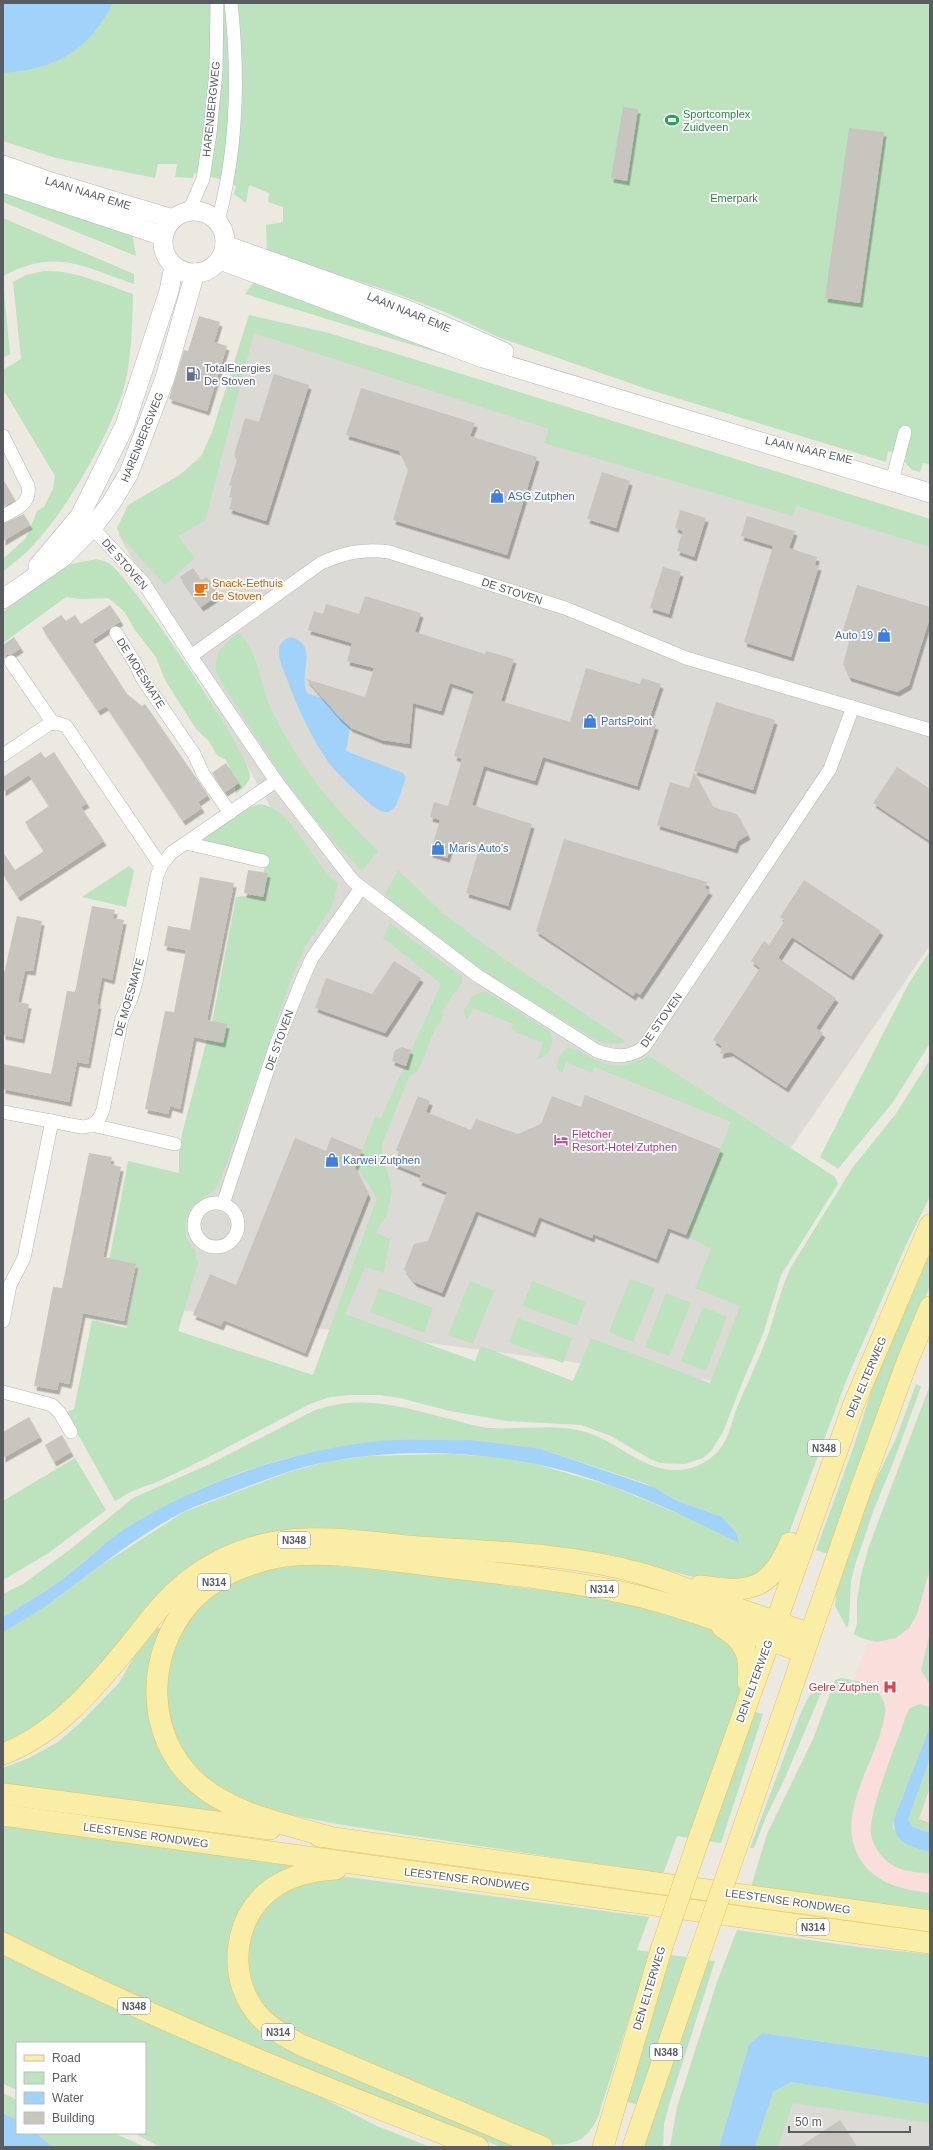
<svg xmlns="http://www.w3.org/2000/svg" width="933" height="2150" viewBox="0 0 933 2150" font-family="Arial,sans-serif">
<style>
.industrial{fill:#dcdad4}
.medical{fill:#f9dedb}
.green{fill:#bde2be}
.water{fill:#a1d2f9}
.building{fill:#c8c5bf;filter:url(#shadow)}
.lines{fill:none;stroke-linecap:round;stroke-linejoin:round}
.street-casing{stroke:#b3b6ba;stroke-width:14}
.secondary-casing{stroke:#b4b7bc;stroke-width:20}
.primary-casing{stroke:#e8c35c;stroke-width:22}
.street{stroke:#fff;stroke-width:13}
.secondary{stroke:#fff;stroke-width:19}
.primary{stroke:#faeda6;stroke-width:21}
.primary-bridge-casing{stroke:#e8c35c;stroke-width:22;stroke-linecap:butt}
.primary-bridge{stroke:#faeda6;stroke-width:21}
.labels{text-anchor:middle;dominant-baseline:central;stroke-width:3.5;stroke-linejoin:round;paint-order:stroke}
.shield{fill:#fff;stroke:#8b8d90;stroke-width:1}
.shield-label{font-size:10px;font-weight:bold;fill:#595c60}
.street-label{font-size:11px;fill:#595c60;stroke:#fff}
.leisure-label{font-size:11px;fill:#27864d;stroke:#fff;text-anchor:start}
.park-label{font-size:11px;fill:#387f3d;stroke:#fff}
.service-label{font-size:11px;fill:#4e5e75;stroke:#fff;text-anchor:start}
.shop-label{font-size:11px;fill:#366cbe;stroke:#fff;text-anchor:start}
.food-label{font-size:11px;fill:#c56008;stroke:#fff;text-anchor:start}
.hotel-label{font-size:11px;fill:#b23c85;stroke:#fff;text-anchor:start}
.health-label{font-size:11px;fill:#be3a42;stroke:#fff;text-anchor:end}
</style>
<defs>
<filter id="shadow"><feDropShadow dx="2.5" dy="4.5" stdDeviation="0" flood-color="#0004"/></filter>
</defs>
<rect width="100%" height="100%" fill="#ebe9e0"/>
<g class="industrial">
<polygon points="249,331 930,546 930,945 790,1149 723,1382 173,1309 178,1217 324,903 118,534 215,442"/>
<polygon points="768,2069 930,2092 930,2147 744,2147"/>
</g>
<polygon class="medical" points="930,1490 930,1906 770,1885"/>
<g class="green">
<polygon points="3,3 930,3 930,465 923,463 920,472 912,470 905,462 906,457 888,451 886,462 647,389 498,337 445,312 389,291 267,252 266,225 283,222 283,207 268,202 269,193 249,185 246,203 234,194 236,186 221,176 220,179 194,173 193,178 175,177 177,164 158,164 155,178 56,158 3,141"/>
<polygon points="3,191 132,233 136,256 3,202"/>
<path d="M3 218 134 274V284C82 266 55 248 3 276Z"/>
<path d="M44 271C75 270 104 284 133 294 132 325 132 360 123 391 108 437 68 508 35 543 26 554 14 562 3 572V559L26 538 37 511 44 507 53 489 55 476 3 389V370L21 359 13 282 26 275Z"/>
<polygon points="256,279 495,370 245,294"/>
<polygon points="3,281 10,354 3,358"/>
<polygon points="249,315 329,333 930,519 930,547 797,506 793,516 544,443 549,429 254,333 205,521 178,536 195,558 165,585 121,537 117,528 128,505 178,476 200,459 212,432"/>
<path d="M96 559C101 560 106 561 110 564 134 583 249 751 250 776 250 783 241 789 236 794L232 773 226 760 217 755 208 740 196 729 165 680 156 657 135 630 124 611 108 598 82 599 66 597 3 643V612L58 569 66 565Z"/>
<path d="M239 633C260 653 260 688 273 713 299 766 335 810 378 851L362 871C303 813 258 743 216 672 214 651 223 645 239 633Z"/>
<path d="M259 804C293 807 311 864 338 883L332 907 306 945 292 977 222 1176 215 1189 191 1208 185 1222 186 1238 194 1249 198 1263 178 1331 313 1375 377 1198 356 1166 375 1117 381 1118 441 984 383 938 390 923 462 977V982L442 1011C444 1018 442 1021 436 1026L419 1069 409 1077 381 1147 392 1190 387 1215 375 1232 390 1239 384 1273 365 1267 345 1314 475 1361 481 1346 573 1381 591 1338 710 1383 740 1306 695 1288 711 1249 686 1235 731 1122 595 1067 592 1073 566 1062 562 1073 557 1069C556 1061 561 1052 568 1048 576 1048 581 1052 588 1056 612 1070 625 1068 649 1056L835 1177 838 1184 781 1275 763 1334 742 1383 723 1432 711 1451 703 1458 685 1464 660 1463 650 1459 611 1436 581 1425 507 1421 450 1411 400 1398 380 1395H350L330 1397 310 1404 203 1460 157 1482 132 1491 115 1501 66 1413 74 1409 92 1320 126 1328 139 1269 109 1261 128 1161 179 1173V1152L182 1134 213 1017 236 897 265 894 264 870 267 861 205 842 202 837 251 807Z"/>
<polygon points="129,866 134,871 126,907 82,897"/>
<path d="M398 870 445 915 503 958 626 1042C614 1045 605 1045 594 1039 524 996 443 951 385 894Z"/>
<polygon points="930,951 930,1043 893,1102 838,1169 820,1157 909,983"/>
<path d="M481 992H487L550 1032C556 1043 549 1058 537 1059L543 1043 511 1030 513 1024 473 1008 468 1019 465 1017 464 1010 473 996Z"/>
<path d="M930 1060V1196L906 1245 848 1376 786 1541 772 1567 747 1582 708 1581 612 1555 551 1548 249 1538 59 1712 3 1745V1632L56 1599 100 1566 184 1512 289 1472 325 1462 369 1456 451 1454 493 1457 532 1463 611 1486 691 1519 739 1543 736 1532 722 1517 675 1500 647 1484 541 1449H330C256 1461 187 1491 124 1530 106 1541 91 1557 74 1570 53 1588 27 1602 3 1617V1594L23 1584 72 1548 133 1498 212 1463 313 1411C360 1393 404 1407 450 1419 463 1422 477 1427 490 1428 522 1430 555 1423 586 1432 616 1441 640 1468 672 1470 690 1471 707 1464 719 1450 729 1438 731 1424 736 1410 747 1384 759 1359 769 1332 776 1311 781 1288 791 1267L853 1167 895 1115Z"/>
<polygon points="930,1241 930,1285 828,1554 816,1550 854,1446 875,1379"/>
<polygon points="630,1279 655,1288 633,1342 609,1332"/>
<polygon points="470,1281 494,1291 473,1344 448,1335"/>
<polygon points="532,1281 586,1302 577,1326 523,1306"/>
<polygon points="379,1288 433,1308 424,1333 370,1312"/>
<polygon points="666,1293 691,1303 669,1356 645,1347"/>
<polygon points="703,1307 727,1317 706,1371 681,1361"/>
<polygon points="518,1318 572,1338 563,1363 509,1342"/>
<polygon points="916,1384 921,1387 893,1463 874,1509 855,1565 851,1581 849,1621 847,1628 835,1606 837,1582 870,1492 897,1436"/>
<polygon points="930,1385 930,1569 917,1614 909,1628 896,1638 877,1642 861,1638 854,1634 857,1623 857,1601 861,1575 869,1546"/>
<polygon points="75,1458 106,1510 47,1554 3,1580 3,1501"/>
<polygon points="313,1561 449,1574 509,1586 598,1597 638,1606 711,1629 739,1653 742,1682 738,1698 689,1838 677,1836 663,1874 343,1825 274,1812 226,1795 184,1757 163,1707 171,1645 202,1599 253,1570"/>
<polygon points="153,1623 164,1632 153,1721 236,1815 3,1788 3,1768 29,1758 58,1742 80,1723 119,1683"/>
<polygon points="930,1632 930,1685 921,1670"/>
<path d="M841 1678C859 1681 882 1685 885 1707 886 1716 882 1726 880 1734 869 1770 839 1816 857 1853 871 1883 900 1889 930 1893V1916L750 1890 767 1834 813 1739 835 1680Z"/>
<polygon points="823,1684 824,1686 785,1778 765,1819 754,1848 750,1848 801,1712 809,1696"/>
<path d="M920 1704 930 1707V1726L894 1819 893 1828 910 1846 930 1852V1874C919 1872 904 1872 894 1866 883 1860 874 1848 871 1835 867 1813 899 1738 907 1713L910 1708Z"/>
<polygon points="752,1711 763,1714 721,1843 708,1841"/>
<polygon points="930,1758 930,1787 919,1819 930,1823 930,1833 913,1827 908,1820"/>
<polygon points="3,1822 321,1864 254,1896 243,2007 529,2147 501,2147 344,2087 3,1938"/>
<path d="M340 1876 649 1917 637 1950 650 1952 598 2117C589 2138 574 2147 551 2144L323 2048 262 2009 244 1969 254 1918 291 1885Z"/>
<polygon points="737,1930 866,1948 930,1954 930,2057 762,2033 749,2044 719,2147 670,2147 677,2107 717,1982"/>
<polygon points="3,1949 300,2086 377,2126 430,2147 160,2147 134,2133 145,2133 145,2043 17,2043 17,2090 3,2084"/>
<polygon points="669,1955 688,1957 638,2105 622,2100"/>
<polygon points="707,1960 715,1961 669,2105 664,2124 663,2147 644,2147"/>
<polygon points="791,2082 930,2104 930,2123 793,2103 778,2147 755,2147 773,2092"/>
<polygon points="3,2093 17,2100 17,2120 3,2113"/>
<polygon points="36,2133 114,2133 145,2147 53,2147"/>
</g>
<g class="water">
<path d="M3 3H113C87 52 58 68 3 73Z"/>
<path d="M290 637C320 645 298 671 307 693L353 709 346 751 403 773 406 777 396 806 389 812C379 814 368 802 361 796 351 786 338 775 329 763 311 737 298 709 287 679 284 671 278 659 279 650 279 644 284 639 290 637Z"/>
<path d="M470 1440 541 1449 653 1487 675 1500 722 1517 736 1532 739 1543C685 1516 628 1489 569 1472 492 1451 406 1447 327 1462 293 1468 260 1482 228 1494 213 1500 197 1505 183 1512 138 1535 98 1568 57 1598 40 1611 21 1621 3 1632V1617C27 1602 53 1588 74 1570 91 1557 105 1542 123 1530 198 1483 283 1453 370 1442 403 1438 437 1441 470 1440Z"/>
<path d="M930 1726V1758L908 1820 913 1827 930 1833V1852C910 1846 893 1844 894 1819Z"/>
<polygon points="762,2033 930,2057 930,2104 791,2082 773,2092 755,2147 719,2147 749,2044"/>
<polygon points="3,2113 17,2120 17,2133 36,2133 53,2147 3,2147"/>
</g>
<g class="building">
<polygon points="623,107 638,109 627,181 611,178"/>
<polygon points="849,128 884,132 860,303 825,298"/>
<polygon points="199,316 220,322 214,342 227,346 207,411 169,399 184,350 188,351"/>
<polygon points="274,374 309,385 266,521 229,509 233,498 229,497 232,486 229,485 237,460 234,455 245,418 259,422"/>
<polygon points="361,388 475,423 470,436 537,457 507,555 393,520 408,470 399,451 346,435"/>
<polygon points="602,472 630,481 616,528 587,519"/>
<polygon points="3,479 15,500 3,507"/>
<polygon points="680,510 706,518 694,557 677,551 683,531 675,528"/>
<polygon points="24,514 30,525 3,541 3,524"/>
<polygon points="747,516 795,531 789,548 817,557 815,565 819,566 791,657 744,642 773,546 741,536"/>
<polygon points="663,567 681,572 669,614 650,608"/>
<polygon points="193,568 201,580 207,577 219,595 201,607 180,577"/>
<polygon points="857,585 930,607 930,617 909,685 897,692 849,677 843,664 849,642 843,630"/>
<polygon points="365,596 421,613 415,632 485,654 486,651 514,659 501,701 570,722 586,668 640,684 642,678 661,684 648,723 656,725 637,786 543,757 535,781 484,766 472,805 532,824 508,906 466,893 479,849 453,841 447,858 430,853 440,820 430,817 434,802 448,806 462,759 454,756 474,691 450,683 441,711 413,703 409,744 382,740 351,728 339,717 306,679 365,697 374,668 347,661 352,643 308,630 314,611 323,614 326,604 359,614"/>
<polygon points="110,605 121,621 92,640 127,694 142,706 145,704 208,795 198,802 202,808 183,821 106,706 98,711 42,628 61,615 66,621 75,615 81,624"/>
<polygon points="14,637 21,648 12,654 7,655 3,660 3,645"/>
<polygon points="716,702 775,720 753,790 694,771"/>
<polygon points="41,752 45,758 54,752 87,803 81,807 104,841 18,897 3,874 3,852 15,870 44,851 25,822 49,806 29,775 3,792 3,777"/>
<polygon points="226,763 239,783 225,792 212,773"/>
<polygon points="897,767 930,789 930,841 873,803"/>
<polygon points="694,772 713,807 737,814 748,835 738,841 735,849 657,825 670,782 689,788"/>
<polygon points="564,839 707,882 705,888 710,891 640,995 636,992 633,996 536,931"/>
<polygon points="248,870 268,873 263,897 244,893"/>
<polygon points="200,877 234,883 207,1020 227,1024 223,1043 194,1037 180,1109 170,1106 168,1114 145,1109 165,1011 174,1012 186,950 164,946 168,926 190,930"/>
<polygon points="804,880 881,931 851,976 792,937 778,958 836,998 816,1028 823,1033 786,1088 731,1052 720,1054 722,1046 713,1040 760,968 751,961 764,941 769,945 785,920 780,917"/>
<polygon points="92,906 115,910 113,918 124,920 112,980 102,977 97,1004 99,1004 88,1064 77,1062 69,1102 3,1089 3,1064 51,1074 67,991 75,992"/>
<polygon points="17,916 42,921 33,971 25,970 18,1002 29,1004 22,1039 3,1035 3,978"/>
<polygon points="394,961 421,978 385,1033 315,1008 326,978 372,994"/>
<polygon points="402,1047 411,1050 406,1066 392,1061 395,1050"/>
<polygon points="585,1095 721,1149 686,1235 668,1228 656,1259 593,1234 592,1238 539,1217 533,1233 476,1211 442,1293 414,1282 404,1269 414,1244 428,1241 447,1192 419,1181 421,1175 394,1164 399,1152 396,1150 418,1096 430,1101 426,1112 471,1130 476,1119 518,1134 541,1124 552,1096 581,1107"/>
<polygon points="331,1137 362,1150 355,1167 368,1194 305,1353 224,1320 221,1326 193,1315 210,1274 236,1285 295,1138 326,1151"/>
<polygon points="89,1153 112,1157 110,1164 121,1167 103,1257 136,1264 124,1321 83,1313 69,1384 59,1382 57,1390 34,1386 53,1287 62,1288"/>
<polygon points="29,1417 40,1437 3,1458 3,1432"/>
<polygon points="62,1435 71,1452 54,1462 45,1445"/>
<polygon points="840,2120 857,2147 799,2147"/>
</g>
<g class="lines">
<defs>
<g id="street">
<polyline points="189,211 203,179 210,133 216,71 217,3"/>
<path d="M218 221C237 151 239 76 231 3"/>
<path d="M3 436 28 486C31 504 16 509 3 516"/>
<polyline points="892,481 905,432"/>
<path d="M87 522 143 582 191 656 276 781 353 881 478 976 597 1051C614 1057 629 1059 644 1047L830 769 853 707"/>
<polyline points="116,633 135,663 142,678 194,754 203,774 230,813"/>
<path d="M191 656 321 563C344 553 364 548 389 552L565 608 686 658 930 730"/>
<polyline points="11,662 53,723"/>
<polyline points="3,755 49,724 57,723 66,726 161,866"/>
<polyline points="186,843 263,861"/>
<path d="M3 1112 82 1127C94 1126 99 1121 103 1110L122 1018 131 999 136 982 157 876 161 866 171 853 276 781"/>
<polyline points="92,1125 175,1144"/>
<circle cx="216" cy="1225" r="22"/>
<polyline points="223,1204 276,1045 303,978 312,958 361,888"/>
<polyline points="3,1321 10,1285 24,1258 52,1121"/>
<polyline points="3,1392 52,1405 60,1413 71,1432"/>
</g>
<g id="secondary">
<polyline points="3,165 45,180 173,219"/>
<polyline points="3,183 163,236"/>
<circle cx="194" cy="242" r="31"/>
<polyline points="225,245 405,309 504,352"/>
<polyline points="220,260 483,358 930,493"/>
<polyline points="38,566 80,516 125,425 169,291 174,266"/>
<polyline points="3,599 62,558 93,527 111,503 129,473 165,378 195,273"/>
</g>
<g id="primary">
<path d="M700 1586C747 1593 770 1592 790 1543"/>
<path d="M722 1627C746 1641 751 1656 748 1682"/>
<path d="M3 1754C61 1732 99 1682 137 1636 152 1616 169 1595 189 1580 215 1560 243 1548 275 1542 322 1534 372 1543 419 1547 493 1552 568 1553 639 1573 667 1580 693 1592 720 1602 750 1613 780 1623 809 1634"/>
<polyline points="3,1794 270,1829"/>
<polyline points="3,1815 930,1943"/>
<polyline points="319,1836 930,1921"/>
<path d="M333 1838C286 1824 233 1815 196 1782 145 1736 145 1655 189 1604 214 1576 249 1562 285 1556 329 1550 384 1560 428 1565 495 1573 569 1580 634 1595 692 1609 747 1632 803 1652"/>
<polyline points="698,1841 853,1406 930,1225"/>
<polyline points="737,1846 860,1491 907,1362 930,1307"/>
<path d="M336 1869C312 1870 290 1875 270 1890 231 1920 227 1983 261 2018 272 2029 285 2036 299 2044L542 2147"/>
<path d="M3 1943C157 2021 317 2085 478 2147"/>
<polyline points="603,2147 660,1953"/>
<polyline points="633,2147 698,1958"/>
</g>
</defs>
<use href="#street" class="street-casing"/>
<use href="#secondary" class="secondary-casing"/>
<use href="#primary" class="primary-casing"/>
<use href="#street" class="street"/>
<use href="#secondary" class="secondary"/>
<use href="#primary" class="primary"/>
<defs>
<g id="primary-bridge">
<polyline points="660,1953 698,1841"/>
<polyline points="698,1958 737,1846"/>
</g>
</defs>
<use href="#primary-bridge" class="primary-bridge-casing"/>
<use href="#primary-bridge" class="primary-bridge"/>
</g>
<defs>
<symbol id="stadium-bare" viewBox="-9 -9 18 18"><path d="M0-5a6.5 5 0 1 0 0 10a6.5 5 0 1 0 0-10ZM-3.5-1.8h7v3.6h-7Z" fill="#2e9e5b" stroke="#fff" stroke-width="2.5" paint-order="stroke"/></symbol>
<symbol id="fuel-bare" viewBox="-9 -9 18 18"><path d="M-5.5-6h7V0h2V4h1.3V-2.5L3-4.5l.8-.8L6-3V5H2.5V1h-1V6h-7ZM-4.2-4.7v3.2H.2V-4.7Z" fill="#5c6f8a" stroke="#fff" stroke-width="2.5" paint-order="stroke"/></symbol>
<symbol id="shop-bare" viewBox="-9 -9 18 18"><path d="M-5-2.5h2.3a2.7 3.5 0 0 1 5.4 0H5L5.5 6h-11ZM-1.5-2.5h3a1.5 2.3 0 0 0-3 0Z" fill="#3f7fe0" stroke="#fff" stroke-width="2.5" paint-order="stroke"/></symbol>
<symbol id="cafe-bare" viewBox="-9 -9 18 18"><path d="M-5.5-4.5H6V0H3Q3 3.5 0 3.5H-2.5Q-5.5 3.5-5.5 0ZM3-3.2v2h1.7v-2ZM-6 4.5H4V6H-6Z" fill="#e8710a" stroke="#fff" stroke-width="2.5" paint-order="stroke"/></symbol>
<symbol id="hotel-bare" viewBox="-9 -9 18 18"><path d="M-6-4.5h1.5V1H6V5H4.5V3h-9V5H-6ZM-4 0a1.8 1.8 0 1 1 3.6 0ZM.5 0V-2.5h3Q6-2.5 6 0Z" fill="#d1479c" stroke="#fff" stroke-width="2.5" paint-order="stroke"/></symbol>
<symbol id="hospital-bare" viewBox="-9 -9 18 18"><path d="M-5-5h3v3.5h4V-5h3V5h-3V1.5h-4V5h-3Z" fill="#e0444e" stroke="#fff" stroke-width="2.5" paint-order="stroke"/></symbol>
</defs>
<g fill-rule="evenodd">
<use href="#stadium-bare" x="662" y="110" width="20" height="20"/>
<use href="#fuel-bare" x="183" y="364" width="20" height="20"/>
<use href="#shop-bare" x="487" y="486" width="20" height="20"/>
<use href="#cafe-bare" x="191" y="579" width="20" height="20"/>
<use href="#shop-bare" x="874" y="625" width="20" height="20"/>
<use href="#shop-bare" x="580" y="711" width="20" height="20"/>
<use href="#shop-bare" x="428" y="838" width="20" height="20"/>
<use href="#hotel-bare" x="551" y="1130" width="20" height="20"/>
<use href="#shop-bare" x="322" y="1150" width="20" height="20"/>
<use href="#hospital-bare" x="880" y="1677" width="20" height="20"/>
</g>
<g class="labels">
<g class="shield">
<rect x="808" y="1440" width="32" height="16" rx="3"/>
<rect x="278" y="1532" width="32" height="16" rx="3"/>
<rect x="198" y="1574" width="32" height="16" rx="3"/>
<rect x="586" y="1581" width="32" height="16" rx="3"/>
<rect x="797" y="1919" width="32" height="16" rx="3"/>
<rect x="118" y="1998" width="32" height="16" rx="3"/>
<rect x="262" y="2024" width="32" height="16" rx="3"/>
<rect x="650" y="2044" width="32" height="16" rx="3"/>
</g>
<g class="shield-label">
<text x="824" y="1448">N348</text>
<text x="294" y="1540">N348</text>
<text x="214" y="1582">N314</text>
<text x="602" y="1589">N314</text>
<text x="813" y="1927">N314</text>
<text x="134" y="2006">N348</text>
<text x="278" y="2032">N314</text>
<text x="666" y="2052">N348</text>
</g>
<g class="street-label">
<text transform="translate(211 109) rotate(-84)">HARENBERGWEG</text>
<text transform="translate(88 193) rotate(17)">LAAN NAAR EME</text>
<text transform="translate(409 312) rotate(22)">LAAN NAAR EME</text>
<text transform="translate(142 437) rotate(-68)">HARENBERGWEG</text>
<text transform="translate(809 450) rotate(13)">LAAN NAAR EME</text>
<text transform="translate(125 564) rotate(49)">DE STOVEN</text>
<text transform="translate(512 591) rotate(18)">DE STOVEN</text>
<text transform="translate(141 673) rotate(58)">DE MOESMATE</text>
<text transform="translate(129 997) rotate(-74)">DE MOESMATE</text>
<text transform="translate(661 1020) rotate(-55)">DE STOVEN</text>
<text transform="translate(279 1040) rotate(-70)">DE STOVEN</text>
<text transform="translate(866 1377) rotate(-67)">DEN ELTERWEG</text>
<text transform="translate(754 1681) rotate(-70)">DEN ELTERWEG</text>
<text transform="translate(146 1835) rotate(8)">LEESTENSE RONDWEG</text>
<text transform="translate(467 1879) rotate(7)">LEESTENSE RONDWEG</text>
<text transform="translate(788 1901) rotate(8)">LEESTENSE RONDWEG</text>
<text transform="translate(649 1988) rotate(-73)">DEN ELTERWEG</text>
</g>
<g class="leisure-label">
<text x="683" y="114">Sportcomplex<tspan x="683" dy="13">Zuidveen</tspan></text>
</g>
<g class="park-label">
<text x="734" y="198">Emerpark</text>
</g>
<g class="service-label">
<text x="204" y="368">TotalEnergies<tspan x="204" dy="13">De Stoven</tspan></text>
</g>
<g class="shop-label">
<text x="508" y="496">ASG Zutphen</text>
<text x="873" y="635" text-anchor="end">Auto 19</text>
<text x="601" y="721">PartsPoint</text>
<text x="449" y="848">Maris Auto's</text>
<text x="343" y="1160">Karwei Zutphen</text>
</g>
<g class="food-label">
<text x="212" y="583">Snack-Eethuis<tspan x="212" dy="13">de Stoven</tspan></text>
</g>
<g class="hotel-label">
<text x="572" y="1134">Fletcher<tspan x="572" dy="13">Resort-Hotel Zutphen</tspan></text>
</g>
<g class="health-label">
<text x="879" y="1687">Gelre Zutphen</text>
</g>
</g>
<rect width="933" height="2150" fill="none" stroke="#595c60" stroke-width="8"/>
<rect x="16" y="2042" width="130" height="92" fill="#ffffff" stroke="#bdbebf"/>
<rect x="24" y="2055" width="20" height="6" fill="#faeda6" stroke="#bdbebf"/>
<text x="52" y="2062" font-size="12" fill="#595c60">Road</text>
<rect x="24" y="2072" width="20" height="12" fill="#bde2be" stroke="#bdbebf"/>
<text x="52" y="2082" font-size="12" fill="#595c60">Park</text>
<rect x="24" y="2092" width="20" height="12" fill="#a1d2f9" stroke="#bdbebf"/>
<text x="52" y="2102" font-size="12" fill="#595c60">Water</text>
<rect x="24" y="2112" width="20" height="12" fill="#c8c5bf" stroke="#bdbebf"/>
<text x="52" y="2122" font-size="12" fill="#595c60">Building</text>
<path d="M789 2126v6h121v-6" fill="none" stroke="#595c60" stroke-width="2"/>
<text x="795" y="2126" font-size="12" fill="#595c60" stroke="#ffffff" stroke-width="3" paint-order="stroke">50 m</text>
</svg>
